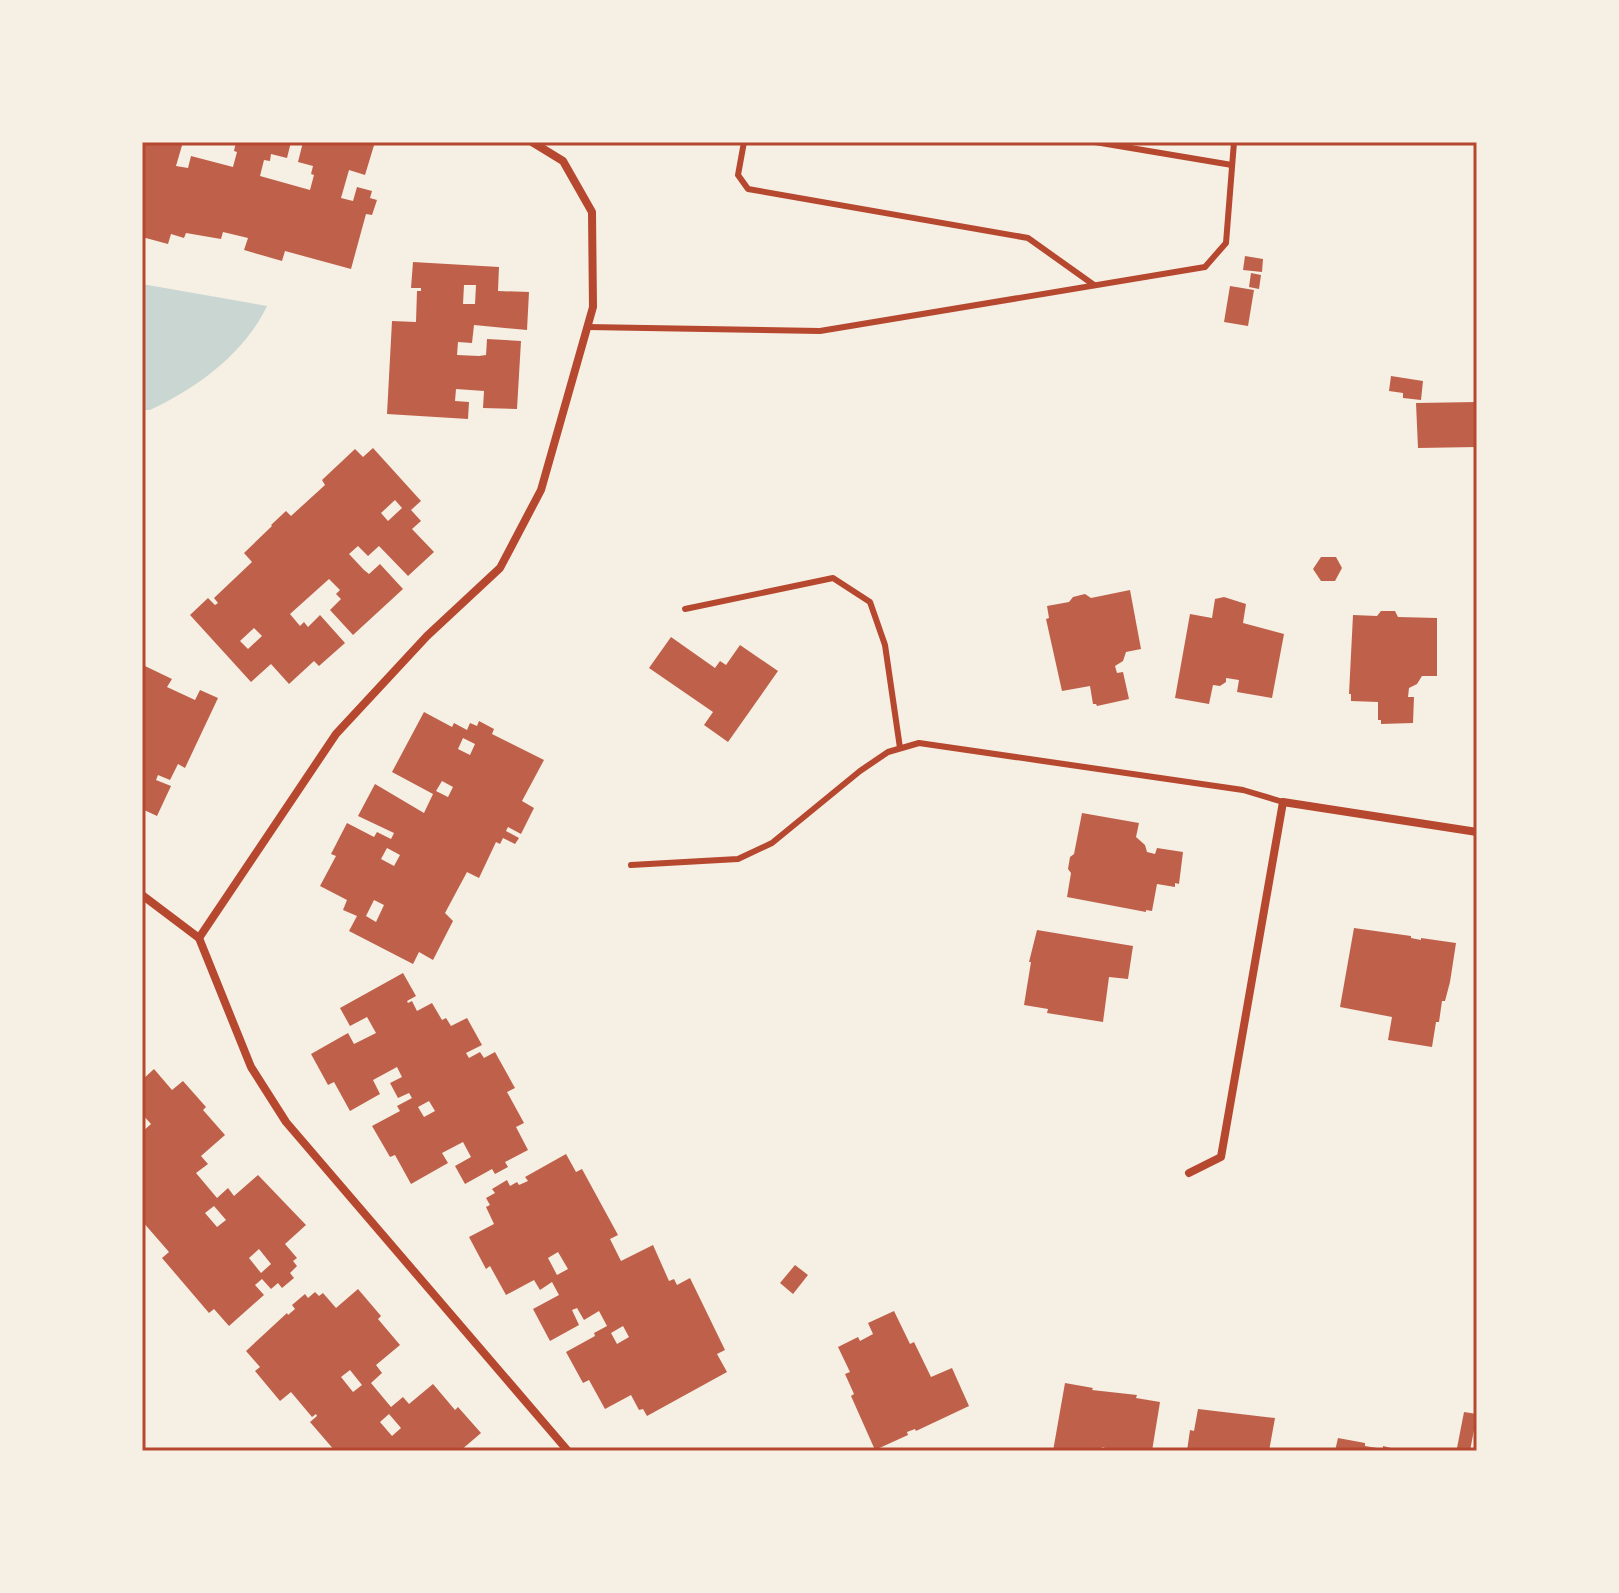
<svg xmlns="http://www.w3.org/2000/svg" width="1619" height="1593" viewBox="0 0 1619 1593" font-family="'Space Grotesk',sans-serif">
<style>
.water{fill:#c9d6d2}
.building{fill:#bf614a;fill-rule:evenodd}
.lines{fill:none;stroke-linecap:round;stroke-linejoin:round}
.service{stroke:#b5482f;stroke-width:6}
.minor{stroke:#b5482f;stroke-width:8}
.neatline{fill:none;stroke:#b5482f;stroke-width:3}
</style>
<rect width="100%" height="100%" fill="#f6efe4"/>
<path class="water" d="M142 284 267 306C244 354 197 388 150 410H142Z"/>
<g class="building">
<polygon points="146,142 183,142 176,166 188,168 191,156 233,167 237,152 234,151 236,142 291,142 287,158 271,154 270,161 264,160 260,176 310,190 314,175 311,174 313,166 298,162 303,142 375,142 365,175 349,170 341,198 353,201 357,187 372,191 370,198 377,200 372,215 366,214 351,269 285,251 282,261 244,250 248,238 223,232 221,239 186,233 184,238 171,234 168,244 142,237 144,224 142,224 142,155"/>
<polygon points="1245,256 1263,259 1262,272 1243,270"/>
<path d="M413 262 499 267 498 291 529 292 527 330 474 325 472 343 458 342 457 355 479 356 486 355 487 339 521 341 517 409 483 408 484 391 456 389 455 401 469 402 468 419 387 414 392 321 416 322 417 291H421V288H411ZM464 285H476L475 304H463Z"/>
<polygon points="1251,273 1261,275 1259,289 1249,287"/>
<polygon points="1230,286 1254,290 1248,326 1224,322"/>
<polygon points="1391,376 1423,381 1421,400 1403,398 1403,393 1389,391"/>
<polygon points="1477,402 1477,447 1418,448 1416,403"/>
<path d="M373 448 421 501 411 510 421 521 412 529 434 552 408 576 379 546 368 556 358 546 349 554 364 570 369 574 380 564 403 589 353 635 330 610 341 599 336 594 340 590 329 579 290 614 300 626 304 622 308 627 320 615 345 643 319 666 314 661 289 684 271 664 251 682 190 615 208 598 215 605 218 603 214 598 252 562 244 553 272 526 271 525 286 511 291 516 325 485 322 480 355 449 363 457ZM395 500 402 508 388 521 381 513ZM254 628 262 636 248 649 240 641Z"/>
<polygon points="1321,557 1336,557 1342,568 1335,581 1321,581 1313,569"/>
<polygon points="1130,590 1141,649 1126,652 1123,661 1115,666 1117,673 1123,672 1129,699 1097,706 1096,704 1093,704 1090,686 1062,691 1046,619 1049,618 1047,606 1069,602 1073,597 1085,594 1091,598"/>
<polygon points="1224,597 1246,604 1243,623 1284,634 1272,698 1237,692 1239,680 1226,678 1226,682 1220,686 1213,685 1209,704 1175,698 1190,614 1212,618 1215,599"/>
<polygon points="1381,611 1395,611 1398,617 1437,618 1437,676 1422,676 1417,684 1409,688 1408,697 1414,697 1413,723 1381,724 1381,720 1378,720 1378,702 1351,701 1351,694 1349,694 1353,615 1377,616"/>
<polygon points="671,637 715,668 720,661 726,665 740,645 778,671 728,742 704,725 713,712 649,668"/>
<polygon points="145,666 172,679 167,687 195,700 200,690 218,698 185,768 178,764 170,780 158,775 156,780 171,786 157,816 142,809 142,672"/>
<path d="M424 712 452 727 454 723 467 730 470 723 477 726 479 721 494 729 492 734 544 760 522 801 534 808 521 834 508 827 506 831 519 838 515 844 503 838 500 844 496 842 479 878 467 872 445 913 453 921 433 960 419 952 413 964 349 931 357 916 343 910 347 900 320 886 336 856 331 854 347 823 374 837 377 832 391 839 394 833 358 816 375 784 424 813 433 794 392 772ZM463 738 475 744 470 755 458 749ZM442 781 453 787 448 797 436 791ZM387 848 400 855 394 866 381 859ZM374 900 384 905 376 922 366 916Z"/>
<polygon points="1082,813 1139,823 1136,837 1145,845 1147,852 1155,854 1157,848 1183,852 1179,884 1175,883 1175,887 1157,884 1152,911 1146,910 1146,912 1067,897 1071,873 1068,869 1070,857 1074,854"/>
<polygon points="1354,928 1411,936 1411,938 1421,940 1421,938 1456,943 1450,982 1445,1001 1442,1001 1439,1022 1436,1022 1432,1047 1388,1040 1392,1017 1340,1007"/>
<polygon points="1037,930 1133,946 1128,979 1109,977 1103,1022 1047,1013 1048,1009 1024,1005 1031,962 1029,962"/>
<path d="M403 973 416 996 407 1001 408 1003 412 1001 417 1011 432 1003 442 1020 446 1018 451 1026 467 1018 482 1045 466 1053 469 1058 480 1052 484 1058 495 1052 515 1088 507 1092 524 1123 516 1127 528 1150 505 1162 508 1167 495 1174 492 1169 465 1184 455 1166 471 1157 463 1142 442 1153 448 1163 411 1184 395 1155 390 1157 372 1126 400 1111 397 1106 412 1098 409 1093 398 1098 390 1083 402 1077 397 1067 373 1080 380 1094 350 1111 334 1082 328 1085 311 1054 348 1033 354 1044 376 1033 367 1017 350 1026 340 1008ZM429 1101 435 1111 424 1117 418 1107Z"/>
<path d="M154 1069 172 1090 183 1081 206 1107 203 1110 225 1135 201 1156 208 1164 196 1173 217 1198 228 1188 234 1196 258 1175 306 1225 285 1244 297 1258 293 1261 297 1266 290 1273 294 1278 282 1288 278 1283 271 1289 262 1279 255 1285 264 1295 229 1326 214 1309 209 1313 162 1258 169 1252 142 1221V1132L151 1124 142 1114V1080ZM214 1206 226 1220 217 1227 205 1213ZM259 1249 271 1264 261 1273 249 1258Z"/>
<path d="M566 1154 576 1172 582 1169 618 1235 610 1239 621 1261 653 1245 669 1281 674 1279 677 1285 690 1278 725 1350 717 1354 727 1372 647 1416 643 1409 639 1410 631 1395 605 1409 589 1380 583 1383 566 1352 595 1336 594 1333 607 1326 599 1311 584 1320 577 1308 572 1310 579 1325 550 1341 533 1309 559 1295 552 1282 540 1290 534 1280 506 1295 490 1266 486 1269 469 1237 494 1224 486 1207 490 1205 486 1198 495 1193 492 1189 507 1180 510 1186 517 1182 519 1185 528 1181 525 1177ZM558 1252 568 1269 557 1275 548 1258ZM623 1326 629 1337 617 1344 611 1333Z"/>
<polygon points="795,1265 808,1275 793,1294 780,1283"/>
<path d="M358 1289 381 1316 378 1319 400 1345 376 1365 382 1373 371 1383 391 1407 403 1397 409 1404 433 1384 455 1410 458 1407 481 1433 460 1451H335L310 1422 317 1416 316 1414 312 1417 291 1392 280 1401 255 1371 260 1367 246 1351 287 1313 288 1315 295 1309 292 1305 305 1294 308 1298 315 1292 319 1296 323 1293 336 1308ZM350 1370 362 1385 353 1392 341 1377ZM389 1414 401 1428 392 1436 380 1422Z"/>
<polygon points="894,1311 910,1344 914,1342 931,1377 952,1368 969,1406 916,1431 915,1429 907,1432 908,1435 875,1450 851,1396 854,1394 845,1374 850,1372 838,1347 858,1337 860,1341 873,1334 868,1323"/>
<polygon points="1065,1383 1093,1388 1092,1390 1137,1395 1136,1398 1160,1402 1152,1451 1115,1451 1102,1447 1102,1451 1053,1451"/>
<polygon points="1198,1409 1275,1418 1269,1451 1187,1451 1190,1430 1194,1431"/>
<polygon points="1464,1412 1477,1414 1470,1451 1457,1448"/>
<polygon points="1338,1438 1365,1443 1365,1446 1383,1449 1383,1446 1403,1451 1335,1451"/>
</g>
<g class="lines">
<g class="service">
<polyline points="744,142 738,175 748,189 1028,238 1094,285"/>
<polyline points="1095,142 1232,165"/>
<polyline points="587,327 820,331 1205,267 1226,243 1234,142"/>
<polyline points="685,609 833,578 870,602 885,645 900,748"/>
<polyline points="631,865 738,859 772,843 860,771 888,752 919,743 1243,790 1283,802"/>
</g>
<g class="minor">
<polyline points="142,895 199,938 251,1067 286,1122 568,1451"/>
<polyline points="199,938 336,734 427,636 500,568 541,490 593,307 592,212 563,161 532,142"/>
<polyline points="1189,1173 1221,1157 1283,802 1477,832"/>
</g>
</g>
<rect width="1619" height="1593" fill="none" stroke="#f6efe4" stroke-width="288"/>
<rect x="144" y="144" width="1331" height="1305" class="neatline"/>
</svg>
